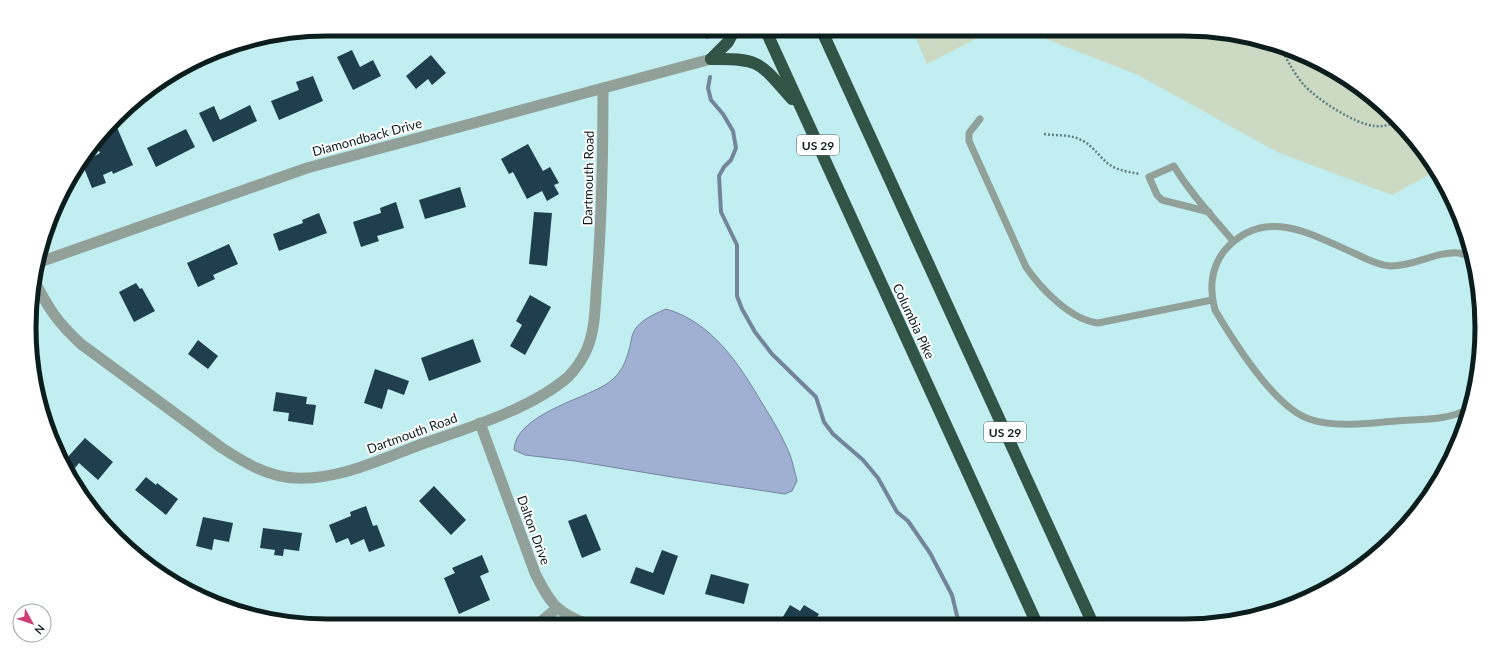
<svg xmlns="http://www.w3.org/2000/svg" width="1511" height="655" viewBox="0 0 1511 655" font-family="Lato,sans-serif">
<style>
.green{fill:#ccdac4}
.water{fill:#a0b0d2;stroke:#74849c}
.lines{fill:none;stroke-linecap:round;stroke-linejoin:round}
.stream{stroke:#74849c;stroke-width:4}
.building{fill:#1f3f4e}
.path{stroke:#638183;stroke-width:2.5;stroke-dasharray:2 2;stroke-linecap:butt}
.service{stroke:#91a199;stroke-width:7}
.minor{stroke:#91a199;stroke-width:11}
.motorway{stroke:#325447;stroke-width:12}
.labels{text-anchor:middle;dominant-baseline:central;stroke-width:4;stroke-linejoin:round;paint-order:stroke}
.shield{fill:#fff;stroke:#556162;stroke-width:1}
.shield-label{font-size:12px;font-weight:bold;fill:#0c1d1e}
.street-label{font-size:13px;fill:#0c1d1e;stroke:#fff}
.rim{fill:none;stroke:#0c1d1e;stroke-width:5}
</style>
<rect width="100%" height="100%" fill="#c1eef0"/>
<g class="green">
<polygon points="912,29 995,29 927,64"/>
<polygon points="1020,29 1184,29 1280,45 1333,69 1380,103 1420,146 1436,171 1392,195 1277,152 1138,75"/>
</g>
<path class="water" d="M666 309C712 322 739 364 762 403 772 419 783 437 790 455 793 463 795 473 797 481L792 491 785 494 672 477 575 461 525 455 514 450C515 416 580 400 605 385 620 376 626 363 630 346 631 341 632 335 634 331 641 319 655 314 666 309Z"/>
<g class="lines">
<g class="stream">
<polyline points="706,29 707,37"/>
<polyline points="710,77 708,88 711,100 723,114 733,131 736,148 731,160 724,167 719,176 721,212 737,245 737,296 742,309 755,332 772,354 816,397 824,422 833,434 863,460 878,478 897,512 908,521 930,553 952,595 959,624"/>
</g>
</g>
<g class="building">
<polygon points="555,29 574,29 575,32 558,37"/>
<polygon points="352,50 360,67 373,60 381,76 353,90 337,57"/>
<polygon points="431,55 446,73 432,85 428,79 416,89 406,76"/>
<polygon points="313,76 323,101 279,120 271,101 299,90 296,82"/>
<polygon points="250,105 257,121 213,142 199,113 214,106 220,120"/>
<polygon points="116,125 133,165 113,174 112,171 103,175 106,183 92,188 82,163 100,153 96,145 103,139 110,128"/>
<polygon points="186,129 195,147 156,167 147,148"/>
<polygon points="528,144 543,171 550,167 559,183 554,185 559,194 547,201 542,191 527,199 513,172 509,174 501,159"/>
<polygon points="67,183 71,193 62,196 63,194"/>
<polygon points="460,187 466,207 425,219 419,200"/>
<polygon points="396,202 404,228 377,236 379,241 361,247 353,222 381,213 380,208"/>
<polygon points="534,212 552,213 547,266 529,264"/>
<polygon points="319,213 327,233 279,251 273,234 303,223 302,220"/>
<polygon points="229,244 238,264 213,275 215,279 198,287 187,263"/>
<polygon points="136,283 140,289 142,288 155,311 134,322 119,292"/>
<polygon points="530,295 551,307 525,355 510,346 522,325 516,321"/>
<polygon points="473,339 481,362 429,381 421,358"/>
<polygon points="198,340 218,356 208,369 188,354"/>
<polygon points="375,369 409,381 404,395 388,389 382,409 364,403"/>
<polygon points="276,392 307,397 306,404 316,405 313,425 288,421 289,413 273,411"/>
<polygon points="85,438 113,462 98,480 79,463 75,468 66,459"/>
<polygon points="146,477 156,485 157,483 178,499 166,515 135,490"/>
<polygon points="434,486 466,520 451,535 419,501"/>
<polygon points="366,506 373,526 377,525 385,546 369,552 364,539 351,545 348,538 336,543 329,525 351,516 350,512"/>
<polygon points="586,514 601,550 582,558 568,521"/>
<polygon points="203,517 233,523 229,542 214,539 212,550 196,546"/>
<polygon points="263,528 302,533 299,551 284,549 283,556 274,555 275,550 260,548"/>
<polygon points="662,550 678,556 664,595 630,583 636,567 653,573"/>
<polygon points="482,555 489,572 480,576 490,600 459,614 444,578 455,573 452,568"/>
<polygon points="711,574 749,584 744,604 705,594"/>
<polygon points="790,605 800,611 804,605 819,614 813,624 815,625 778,625"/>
</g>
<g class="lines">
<g class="path">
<path d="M1279 45C1287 59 1293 72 1303 84 1316 99 1355 124 1374 126 1382 127 1390 125 1397 121"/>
<path d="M1044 134C1056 136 1068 134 1079 139 1092 144 1099 157 1110 165 1119 171 1130 172 1140 174"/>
</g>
<g class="service">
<path d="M980 119 969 133V141L1026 267C1041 289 1071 320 1098 323L1212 300"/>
<path d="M1209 212 1162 200 1157 195 1149 177 1174 166C1190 193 1213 217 1233 241"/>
<path d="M1470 408C1448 421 1421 419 1396 421 1368 423 1336 428 1309 419 1274 407 1234 342 1215 310 1209 289 1211 267 1225 250 1265 205 1312 235 1356 254 1366 259 1378 265 1390 266 1413 267 1436 251 1459 253 1463 254 1469 256 1473 258"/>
</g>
<g class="minor">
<polyline points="37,263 307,168 711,59"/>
<path d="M34 280C48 308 58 323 81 344L222 448C245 463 268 477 296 478 339 480 382 459 422 444 468 428 531 409 568 377 576 369 582 360 587 349 596 328 595 302 597 280 602 216 603 152 603 88"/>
<path d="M480 423 535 573C550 603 556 613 590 625"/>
<polyline points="537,625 556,609"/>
</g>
<g class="motorway">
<polyline points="765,29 1037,624"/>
<polyline points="821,29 1093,624"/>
<path d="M711 59C761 58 760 63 792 99"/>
<polyline points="711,59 728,42 735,29"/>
</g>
</g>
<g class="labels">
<g class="shield">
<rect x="797" y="135" width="42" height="20" rx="3"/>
<rect x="984" y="422" width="42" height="20" rx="3"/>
</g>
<g class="shield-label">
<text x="818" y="145">US 29</text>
<text x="1005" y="432">US 29</text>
</g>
<g class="street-label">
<text transform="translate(367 137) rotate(-15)">Diamondback Drive</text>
<text transform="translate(588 178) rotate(-89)">Dartmouth Road</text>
<text transform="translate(914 321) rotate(65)">Columbia Pike</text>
<text transform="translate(412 433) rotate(-20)">Dartmouth Road</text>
<text transform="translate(534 530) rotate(70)">Dalton Drive</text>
</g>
</g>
<path d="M0 0H1511V655H0ZM327 36H1184A291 291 0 0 1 1475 327V328A291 291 0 0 1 1184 619H327A291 291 0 0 1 36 328V327A291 291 0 0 1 327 36Z" fill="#fff" fill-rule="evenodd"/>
<path class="rim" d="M327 36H1184A291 291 0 0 1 1475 327V328A291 291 0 0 1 1184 619H327A291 291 0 0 1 36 328V327A291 291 0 0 1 327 36Z"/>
<g transform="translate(32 623) rotate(130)"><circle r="19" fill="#ffffff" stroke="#9ea5a5"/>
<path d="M0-3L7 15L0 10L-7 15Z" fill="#cd4172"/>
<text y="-6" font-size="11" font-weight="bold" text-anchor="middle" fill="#0c1d1e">N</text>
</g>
</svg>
